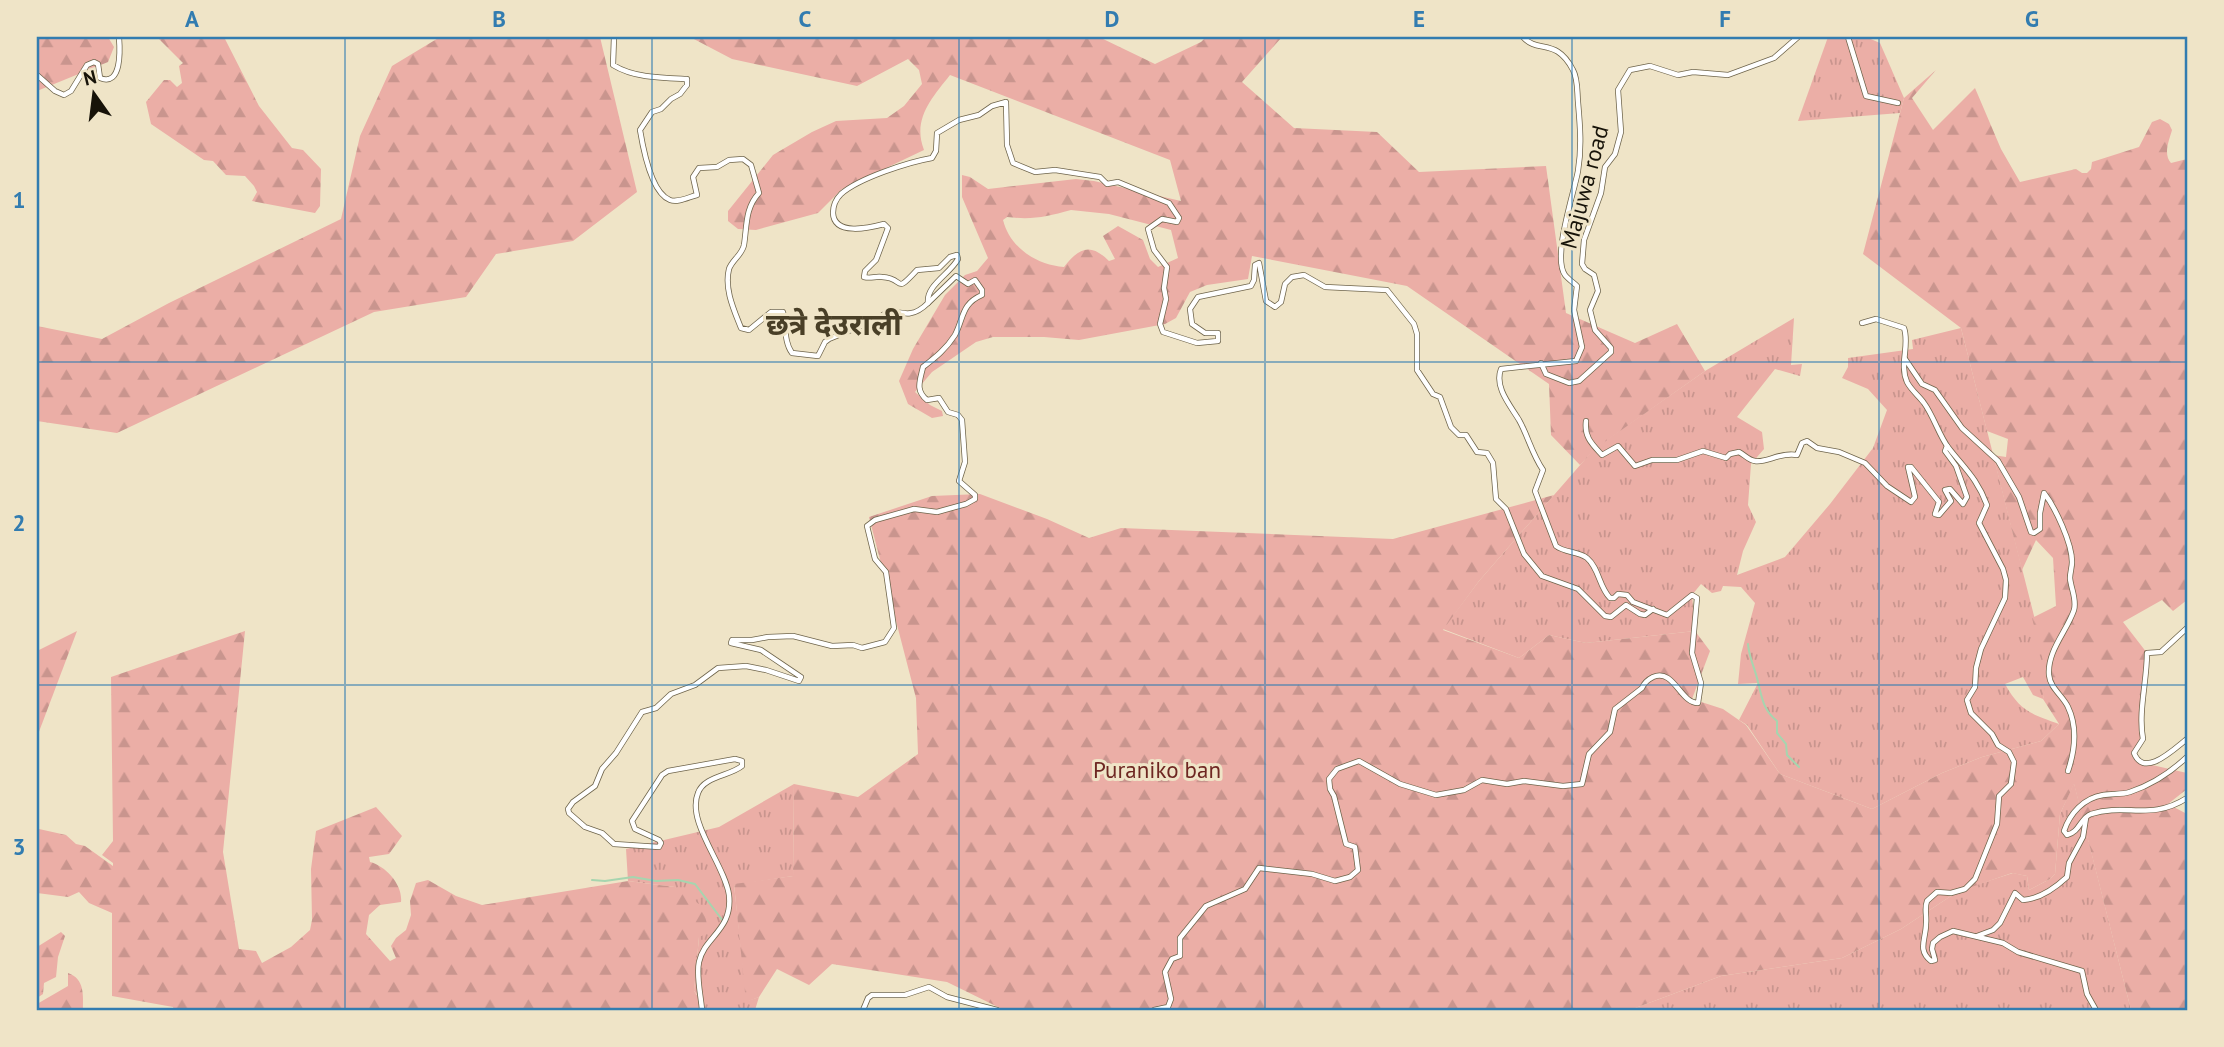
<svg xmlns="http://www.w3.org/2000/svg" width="2224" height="1047" viewBox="0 0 2224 1047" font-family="'PT Sans','Noto Sans Devanagari',sans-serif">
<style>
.grass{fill:url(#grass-tufts)}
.forest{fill:url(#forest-firs);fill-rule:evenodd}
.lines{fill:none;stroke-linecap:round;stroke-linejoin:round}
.stream{stroke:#a6d5af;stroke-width:2}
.street-casing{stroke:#6e644b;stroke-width:6}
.street{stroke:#fff;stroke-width:4.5}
.grid{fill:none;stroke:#327cb0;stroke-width:2;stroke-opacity:0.55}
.labels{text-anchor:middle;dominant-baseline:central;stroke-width:6;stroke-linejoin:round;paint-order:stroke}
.street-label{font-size:23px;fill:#171309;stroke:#efe4c7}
.park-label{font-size:23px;fill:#6e2722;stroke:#efe4c7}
.district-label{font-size:30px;font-weight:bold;fill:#493f27;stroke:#efe4c7}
.neatline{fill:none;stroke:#327cb0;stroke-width:2.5}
.grid-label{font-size:23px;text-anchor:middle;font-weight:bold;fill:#327cb0}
</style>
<defs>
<pattern id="grass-tufts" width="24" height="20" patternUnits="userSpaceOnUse" patternTransform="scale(1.75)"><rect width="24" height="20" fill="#ebaea6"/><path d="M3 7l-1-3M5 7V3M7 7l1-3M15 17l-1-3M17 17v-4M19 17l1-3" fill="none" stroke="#c9958e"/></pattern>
<pattern id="forest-firs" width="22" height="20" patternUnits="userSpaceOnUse" patternTransform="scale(1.75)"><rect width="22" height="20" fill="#ebaea6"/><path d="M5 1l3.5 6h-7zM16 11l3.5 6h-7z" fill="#c9958e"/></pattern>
</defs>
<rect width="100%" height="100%" fill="#efe4c7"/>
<g class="grass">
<polygon points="1828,37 1866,37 1880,43 1904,98 1900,113 1798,121"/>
<path d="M1794 318 1791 365 1802 364 1800 376 1775 369 1737 417 1762 432 1764 449 1751 464 1748 505 1756 522 1743 551 1737 575 1785 557 1830 504 1873 448 1887 410 1868 389 1842 378 1848 367V358L1913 349 1912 340 1961 328 2049 675 2043 699 2033 695 2023 677 2005 684C2020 711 2031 714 2059 724L2041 741 1982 757 1942 773 1872 809 1780 774 1747 725 1739 720 1758 683 1738 684 1741 654 1755 603 1741 587 1723 586 1721 591 1712 593 1701 584 1692 595 1695 631 1586 643 1549 635 1519 658 1443 629 1479 581 1595 448 1705 371Z"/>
<polygon points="2074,783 2131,1010 1630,1010 1721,976 1842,958 1901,929 1960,890 2013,873 2027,876 2029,890 2050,879 2055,874 2060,814"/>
<polygon points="794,784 793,876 734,885 747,1001 759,997 755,1010 701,1010 702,1000 694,991 699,937 675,887 628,881 626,849 719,827"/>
</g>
<g class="forest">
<polygon points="37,37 108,37 114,47 108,62 37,91"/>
<polygon points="157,37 224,37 259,106 292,148 303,150 321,169 320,206 315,213 252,201 257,192 254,186 245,176 226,175 213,161 204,160 151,124 146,102 164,80 170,80 177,87 182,83 179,66 183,63"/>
<polygon points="440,37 600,37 637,192 573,241 496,254 466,297 374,312 117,433 37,421 37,326 102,339 169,303 341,219 360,136 392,66"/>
<path d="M690 37H1099L1155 64 1201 42 1206 37H1282L1242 82 1294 128 1377 132 1419 172 1546 166 1566 313 1635 343 1677 324 1705 371 1596 448 1580 465 1551 435 1549 384 1407 286 1252 256 1248 279 1207 285 1190 292 1176 318 1165 324 1079 340 1044 337H993L976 342 932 372 915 392 930 405 942 411 943 416 932 418 908 404 899 381 913 349 945 295 965 275 977 271 988 258 962 197V175L970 177 988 189 1076 179 1094 181 1181 201 1170 160 950 75C932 98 912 119 924 150L842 189 818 213 756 230 738 229 728 221V211L773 155 812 132 836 121 887 118 904 106 922 84 919 70 908 59 857 86 732 59ZM1071 210 1109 214 1171 230 1178 258 1158 267 1150 259 1143 240 1118 226 1103 236 1115 259 1109 261C1090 242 1079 248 1064 267 1037 265 1010 248 1003 220L1007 217C1032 220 1046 217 1071 210Z"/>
<path d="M1936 70 1912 98 1933 130 1975 88 2001 149 2020 182 2076 169 2082 173H2087L2091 169 2092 162 2139 147 2152 122 2160 119 2169 124 2172 130C2169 141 2163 154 2171 163L2187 159V600L2173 611 2162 600 2123 622 2147 653 2143 739 2134 753 2139 762 2187 773V789L2168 804 2187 814V1010H2131L2074 784 2060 814 2055 874 2050 879 2029 890 2027 876 2012 873 1957 892 1901 929 1842 958 1721 976 1630 1010H1004L947 982 832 964 809 985 777 969 759 997 746 1002 734 884 793 876 794 784 858 797 918 754 916 698 869 517 932 496 980 494 1047 519 1089 538 1121 528 1393 539 1554 495 1479 581 1443 630 1519 658 1549 635 1586 643 1695 631 1710 651 1692 699 1723 709 1746 725 1780 774 1872 809 1942 773 1982 757 2041 741 2059 724 2043 699 2047 676 2032 618 2056 606 2053 558 2036 540 2022 570 1993 455 2006 457 2008 439 1987 431 1961 328 1863 254 1904 98Z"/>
<polygon points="77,631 37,737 37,651"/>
<path d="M245 631 223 852 239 949 256 951 262 963 291 947 310 930 312 920 311 869 316 831 376 807 402 836 389 854 369 857 370 862C386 866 403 885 401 902L380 905 369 915 366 934 390 961 396 958 391 946 396 938 406 930 411 915 410 901 416 883 428 880 456 896 482 905 628 881 675 887 703 907 709 933 699 937 694 991 701 1001V1010H174L173 1007 112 996V913L89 903 79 892 68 897 37 893V818L39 829 66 835 76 844 85 846 113 866V863L102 855 113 841 111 677Z"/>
<polygon points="61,932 65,936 58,957 56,977 44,983 43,994 37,998 37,947"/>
<path d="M68 973C85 979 83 995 83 1010H37V1004L68 986Z"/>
</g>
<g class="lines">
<g class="stream">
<path d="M1748 644C1749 658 1755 668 1758 682 1762 698 1763 710 1777 721V733L1786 744 1787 755 1799 767"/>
<polyline points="592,880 605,881 633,877 656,881 678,880 695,884 723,921"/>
</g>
<defs>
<g id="street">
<path d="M614 37 613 65C634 78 662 78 687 79V85L680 94 671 99 661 109 652 112 640 130C643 148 651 193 670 200 678 203 689 197 697 195L693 177 699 168 717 167 729 160 743 159 751 165 759 193C745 208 747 226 744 245 742 255 732 260 729 269 724 289 734 310 741 328L749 330 771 312H783C786 326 784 342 792 353L818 356 825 342 829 339 876 320 890 310C906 315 915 316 928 303 926 285 950 274 958 259L957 255 950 257 939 268 917 270C893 296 906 278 882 277 875 276 871 279 864 277L865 271 876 260 888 228 884 224C869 228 834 236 833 213 833 206 836 199 841 194 859 178 909 162 932 158L936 151 937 133 959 120 979 115 992 106 1006 102 1007 145 1013 163 1035 172 1055 170 1100 177 1107 184 1118 182 1169 203 1179 218 1177 222 1162 219 1148 229 1154 250 1167 267 1164 288 1166 299 1160 324 1163 332 1197 343 1218 341V333H1205L1192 324 1190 309 1198 297 1251 286 1254 280 1255 265 1259 263 1266 301 1275 307 1281 302 1285 284 1292 277 1304 275 1325 287 1387 290 1414 324 1417 334V370L1433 394 1440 397 1451 427 1459 435H1466L1477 452 1487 453 1493 463 1496 499 1506 509 1524 554 1542 576 1578 589 1605 616 1611 617 1626 605 1640 614 1645 615 1653 609"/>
<polyline points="1848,37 1866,96 1898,103"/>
<path d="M37 75 55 91 64 95 71 91 87 65 94 62 98 64 100 78C122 87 120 50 119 37"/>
<path d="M1862 323 1876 319 1904 328C1910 345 1899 364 1907 382 1911 390 1919 396 1924 403 1933 415 1940 437 1948 447 1964 468 1977 478 1987 505L1979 523 2003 569 2006 580 2005 598 1981 649 1976 668 1975 687 1967 700 1971 713 1992 734 1998 745 2009 752 2014 762 2011 784 1999 796 1997 824 1975 879 1965 889 1951 893 1937 892 1927 901C1924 909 1927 915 1926 924 1926 939 1917 950 1931 961L1935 960 1932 949 1933 943 1940 937 1953 931 2003 943 2018 952 2082 971 2087 994 2096 1010"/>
<path d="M1905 359 1922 384 1935 390 1962 428 1998 461 2019 497 2031 532 2034 533 2040 529V513L2044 493C2055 507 2072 543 2072 562 2072 567 2070 573 2070 578 2071 589 2077 599 2074 610 2067 631 2047 651 2049 675 2050 688 2063 696 2068 707 2078 728 2075 750 2068 771"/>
<polyline points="1541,363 1546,374 1569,383 1579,381 1611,352 1611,348 1595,330 1590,310 1598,291 1594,275 1585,269 1582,264 1584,240 1601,193 1605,167 1615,154 1621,132 1618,90 1630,70 1650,66 1678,75 1693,72 1728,75 1774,58 1798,37"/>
<path d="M1586 421C1584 437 1592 444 1602 455L1618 446 1635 466 1652 460H1677L1703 451 1726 458 1730 454 1739 452C1745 455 1748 460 1755 461 1767 463 1779 452 1797 455L1802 443 1807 441 1817 448 1839 452 1865 463 1887 486 1911 502 1915 497 1908 467H1911L1939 502 1935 514 1939 515 1951 501 1945 490 1950 489 1963 504 1967 497 1956 466 1945 451 1947 446"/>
<path d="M2187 628 2161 652 2147 653C2147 681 2138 712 2143 739L2134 753C2144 779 2174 749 2187 739"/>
<path d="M2187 757C2171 772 2151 785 2130 792 2121 795 2112 793 2103 795 2084 798 2070 813 2064 831L2067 835C2080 832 2080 818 2091 814 2126 803 2151 821 2187 798"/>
<path d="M1977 936 1993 930 2000 923 2015 893 2023 900C2040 899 2054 889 2067 877L2069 863 2083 837 2086 818"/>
<path d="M702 1010C701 996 696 976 699 962 704 937 733 930 729 895 725 865 686 822 698 793 704 776 730 776 742 766V761L735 759 668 771 662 775 632 821 635 829 659 840 661 843 659 847 614 844 602 833 585 827 569 813 568 809 573 802 595 786 602 769 616 753 642 712 656 708 671 694 695 685 718 668 746 666 766 670 799 681 801 677 761 650 731 643 732 640H752L768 637 793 636 832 646 853 645 862 648 885 642 894 628 886 572 875 559 867 526 875 520 914 509 937 512 966 504 975 499V495L959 481 965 462 962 420 958 415 948 412 939 398 927 400C915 390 920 381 923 367 936 357 946 349 955 335 964 318 961 304 982 295V290L975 280 968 284 956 276 928 303"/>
<polyline points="863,1010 868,998 872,995 905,995 929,987 947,997 997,1010"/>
<path d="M1154 1010 1168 1007 1171 999 1165 972 1172 959 1180 956V938L1206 906 1245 889 1259 868 1312 874 1335 881 1350 877 1358 870 1355 847 1346 844 1334 796 1330 789 1329 779 1337 769 1359 761 1400 784 1436 795 1464 790 1482 780 1507 784 1524 781 1563 786 1582 784 1589 754 1610 732 1615 709 1642 688C1644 683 1647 680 1653 677 1674 668 1680 703 1698 703L1701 683 1692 653 1697 598 1692 595 1667 615 1633 602 1627 595 1618 594 1614 598H1610C1599 587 1599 568 1587 558 1578 551 1565 553 1556 546L1535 491 1543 470C1532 454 1528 436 1519 420 1510 405 1494 387 1501 369L1576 361 1582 347 1574 310 1577 286C1574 283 1568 279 1565 275 1552 257 1574 193 1578 171 1582 147 1580 125 1578 102 1577 91 1578 79 1573 70 1556 37 1538 54 1523 37"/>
</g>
</defs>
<use href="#street" class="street-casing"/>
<use href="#street" class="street"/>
</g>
<path class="grid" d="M345 37V1010M652 37V1010M959 37V1010M1265 37V1010M1572 37V1010M1879 37V1010M37 362H2187M37 685H2187"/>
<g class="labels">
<g class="street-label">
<text transform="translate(1584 187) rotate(-75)">Majuwa road</text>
</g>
<g class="park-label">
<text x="1157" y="769">Puraniko ban</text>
</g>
<g class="district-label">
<text x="834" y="323">छत्रे देउराली</text>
</g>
</g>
<rect width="2224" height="1047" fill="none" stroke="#efe4c7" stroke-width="77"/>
<g transform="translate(94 94) rotate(346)" stroke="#efe4c7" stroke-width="5" paint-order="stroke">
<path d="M0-5L12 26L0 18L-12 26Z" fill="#171309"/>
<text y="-10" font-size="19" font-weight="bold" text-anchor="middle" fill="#171309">N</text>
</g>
<rect x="38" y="38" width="2148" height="971" class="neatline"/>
<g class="grid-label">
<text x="192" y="27">A</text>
<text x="499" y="27">B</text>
<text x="805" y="27">C</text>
<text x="1112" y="27">D</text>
<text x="1419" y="27">E</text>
<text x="1725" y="27">F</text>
<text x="2032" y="27">G</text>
<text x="19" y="208">1</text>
<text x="19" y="531">2</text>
<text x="19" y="855">3</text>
</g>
</svg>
